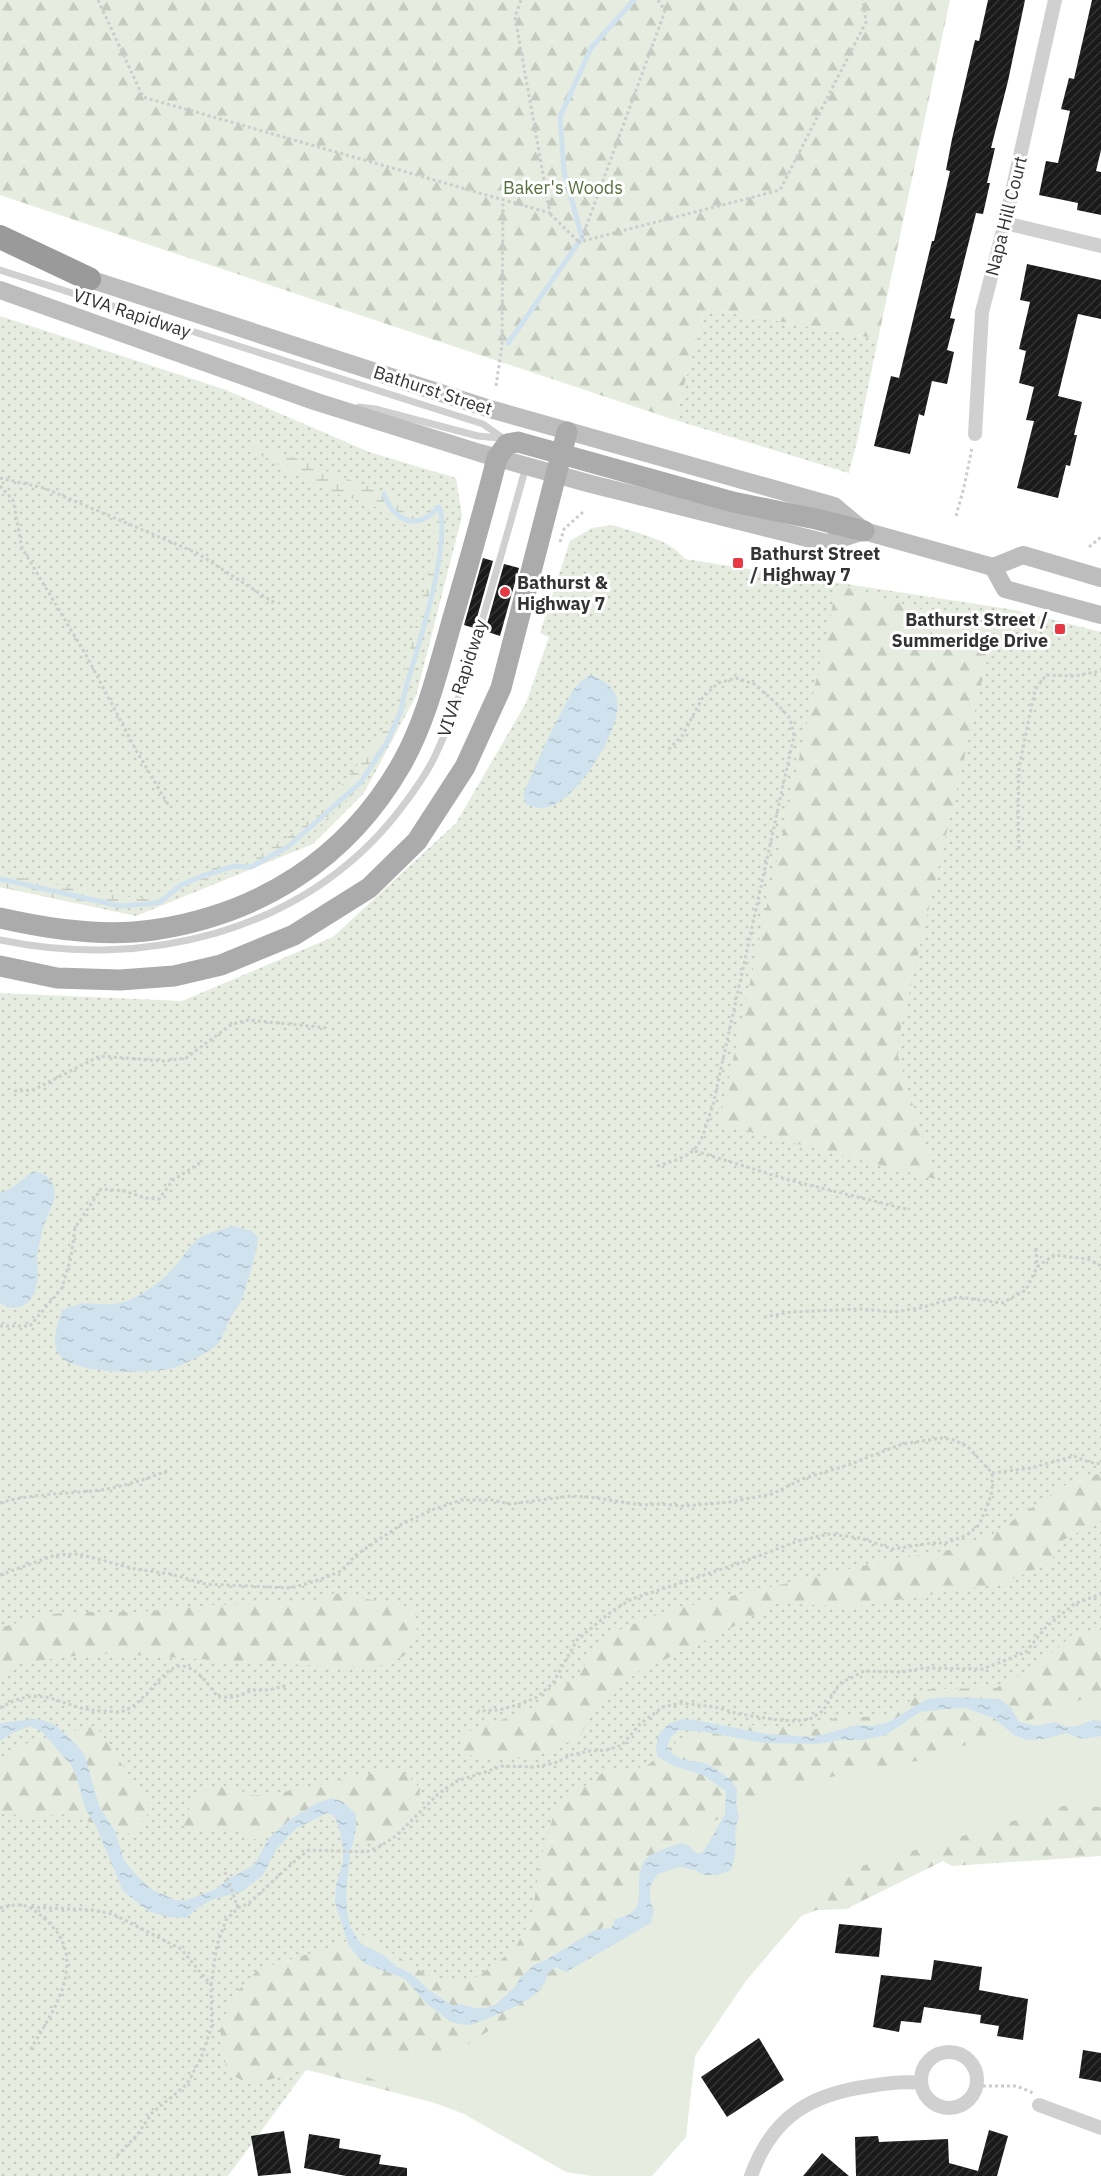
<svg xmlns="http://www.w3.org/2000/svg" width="1101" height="2176" viewBox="0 0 1101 2176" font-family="'IBM Plex Sans',sans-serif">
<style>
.grass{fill:url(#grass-dots)}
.forest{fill:url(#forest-firs)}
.wetland{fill:url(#wetland-marsh)}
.park{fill:#e6ecdf}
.water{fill:url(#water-ripples)}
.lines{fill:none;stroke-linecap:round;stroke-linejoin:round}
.stream{stroke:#cfe2ee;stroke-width:5}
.building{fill:url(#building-hatch)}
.path{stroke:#cdcdcd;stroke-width:3;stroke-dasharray:3 3;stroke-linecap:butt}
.service{stroke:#d0d0d0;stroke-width:7}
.minor{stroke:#d0d0d0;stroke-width:14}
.secondary{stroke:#bdbdbd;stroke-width:18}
.primary{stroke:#ababab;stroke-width:21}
.motorway{stroke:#9a9a9a;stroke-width:24}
.poi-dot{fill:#e63946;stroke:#fff;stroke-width:2}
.labels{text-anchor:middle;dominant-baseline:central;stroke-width:6;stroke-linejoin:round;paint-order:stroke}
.park-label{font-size:18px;fill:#56703f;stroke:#fff}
.street-label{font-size:18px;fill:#333;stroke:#fff}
.poi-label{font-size:18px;font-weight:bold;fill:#333;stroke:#fff;text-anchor:start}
</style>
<defs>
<pattern id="grass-dots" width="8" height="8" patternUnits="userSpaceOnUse" patternTransform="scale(1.5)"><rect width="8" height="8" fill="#e6ecdf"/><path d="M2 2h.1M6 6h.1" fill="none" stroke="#c6cbc0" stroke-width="1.8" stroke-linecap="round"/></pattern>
<pattern id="forest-firs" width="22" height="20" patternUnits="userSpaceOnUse" patternTransform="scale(1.5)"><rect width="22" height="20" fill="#e6ecdf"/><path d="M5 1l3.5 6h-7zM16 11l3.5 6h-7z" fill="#c6cbc0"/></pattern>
<pattern id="wetland-marsh" width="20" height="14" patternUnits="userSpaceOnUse" patternTransform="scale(1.5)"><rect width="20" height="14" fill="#e6ecdf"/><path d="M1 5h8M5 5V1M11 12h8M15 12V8" fill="none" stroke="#c6cbc0"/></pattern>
<pattern id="water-ripples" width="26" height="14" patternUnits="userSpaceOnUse" patternTransform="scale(1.5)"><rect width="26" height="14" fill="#cfe2ee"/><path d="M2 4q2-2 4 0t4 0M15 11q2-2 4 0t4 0" fill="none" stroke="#b2c2cd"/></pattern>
<pattern id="building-hatch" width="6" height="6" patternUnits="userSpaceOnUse" patternTransform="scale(1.5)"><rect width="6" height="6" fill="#1a1a1a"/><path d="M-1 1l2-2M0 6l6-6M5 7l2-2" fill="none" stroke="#333"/></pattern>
</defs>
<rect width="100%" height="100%" fill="#fff"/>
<g class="grass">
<polygon points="705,308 878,339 857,441 849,473 675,420"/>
<polygon points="0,316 226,390 369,452 456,478 462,516 416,696 364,793 313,844 136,916 0,887"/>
<path d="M613 525C636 533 670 539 685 559L1015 610 1101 632V1692L567 1980 320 2051 228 2176H0V993L182 1001 333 937 456 823 526 703 549 637 540 633 570 541 592 528Z"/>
</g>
<g class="forest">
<polygon points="0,0 950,0 878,339 705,308 675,420 0,195"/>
<polygon points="837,585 994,630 896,1049 935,1179 719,1124"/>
<polygon points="1101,1474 1101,1521 1061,1541 1050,1563 1003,1583 853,1607 778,1603 717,1635 638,1672 600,1700 579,1738 526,1759 466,1755 461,1734 527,1711 577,1676 602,1638 658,1613 884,1561 949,1550 990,1536 1079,1476"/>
<polygon points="335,1593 415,1608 417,1634 404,1656 372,1669 99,1653 19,1663 0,1676 0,1628 40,1616 68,1612 139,1612 212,1605 306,1603"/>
<polygon points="1101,1632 1101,1856 952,1866 943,1861 846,1909 817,1910 740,1939 520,2125 304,2069 252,2085 227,2073 220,2029 232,1997 259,1969 325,1949 363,1935 437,1981 474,1979 514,1950 532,1917 540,1861 556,1807 605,1771 645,1767 682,1738 754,1725 816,1729 835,1718 886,1716 929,1689 996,1688 1042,1662 1073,1634 1092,1634"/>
<path d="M96 1726 152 1809 131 1834 62 1814 39 1817 0 1813C0 1802 0 1770 0 1761 7 1743 77 1730 96 1726Z"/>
<polygon points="400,1768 420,1788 418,1815 388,1843 359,1840 343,1824 308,1813 257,1840 234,1829 204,1831 183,1826 191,1804 208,1789 230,1785 249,1795 269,1795"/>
</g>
<path class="wetland" d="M249 445C275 448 297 459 321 469 340 477 360 483 379 490H387C398 501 401 515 419 517L434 506 447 510 445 538 434 598 421 641 404 711 390 739 357 790 314 831 289 851 244 870H234L188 886 152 907 133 909 76 903 0 887V874L124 897H150L162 893 176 880 201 871 245 861 260 855 292 834 325 807 384 730 397 703 432 558 435 534 432 521 417 529 388 519 376 507 331 492 293 473 263 457Z"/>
<polygon class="park" points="1101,1692 1101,1807 1063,1806 838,1873 745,1982 695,2056 686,2137 652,2176 592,2176 566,2172 464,2114 346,2069 320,2051 448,2057 567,1980 650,1856 777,1787 932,1758"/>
<g class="water">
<path d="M591 675C602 680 611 684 616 696 627 724 575 805 544 808 539 809 531 806 526 804L523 794 547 740 573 690 581 681Z"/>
<path d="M34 1171C43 1173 52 1178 54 1188 57 1201 46 1216 43 1228 41 1237 38 1247 37 1256 37 1262 38 1269 38 1275 37 1298 23 1317 0 1303V1193C14 1189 21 1179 34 1171Z"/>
<path d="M233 1226 252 1231 258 1238C258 1249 246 1287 242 1299 239 1306 233 1312 230 1319 226 1326 223 1337 218 1344 213 1350 183 1365 174 1368 151 1373 68 1377 57 1351 52 1340 58 1322 62 1311 86 1295 108 1311 129 1300 146 1293 162 1281 174 1267 183 1258 188 1247 198 1239 209 1232 221 1230 233 1226Z"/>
<path d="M950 1697 1000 1699 1011 1708 1019 1722 1036 1726 1055 1722 1067 1727 1077 1726 1093 1720 1101 1721V1736L1083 1739 1066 1733 1045 1739 1027 1740 1014 1735 995 1719 966 1708H959L920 1712 886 1735 863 1740H840L817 1744 764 1743 706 1732 679 1730 671 1737 667 1746 672 1754 681 1759 704 1763 713 1767 730 1779 737 1789 736 1804 739 1817 735 1831 736 1844 734 1861 730 1871 717 1875H704L695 1870 679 1867 658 1874 650 1886V1900L654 1911 651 1923 566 1972 556 1967 547 1974C546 2000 496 2014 474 2024L464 2025 451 2022 427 2004 405 1979 366 1964 357 1956 349 1946 335 1903 336 1886 343 1861V1848L339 1827 334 1816 327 1813 295 1829 276 1850 263 1875 243 1891 211 1900 197 1908 187 1918 168 1917 148 1911 123 1891 96 1826 85 1808 76 1774 71 1765 42 1732 31 1726 12 1733 0 1741V1724L2 1723 33 1719 43 1720 55 1725 78 1746 85 1756 99 1806 115 1831 124 1860 136 1875 151 1889 175 1900 185 1901 216 1889 230 1878 251 1867 256 1862 269 1838 288 1821 317 1803 333 1798 343 1802 354 1812 356 1816V1829L350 1855 346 1893 347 1911 350 1926 358 1940 363 1945 382 1954 396 1966 412 1974 429 1990 453 2006 460 2004 475 2008H485L495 2005 514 1988 521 1977 534 1965 546 1960 595 1930 610 1928 614 1925V1919C656 1913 628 1880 646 1859 654 1851 671 1847 681 1843L689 1846 698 1854 704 1851 725 1814 726 1791 703 1775 674 1766 658 1757 656 1750 658 1735 668 1724 682 1719 695 1720 767 1734 813 1737 858 1725 872 1726 889 1722 927 1699Z"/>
</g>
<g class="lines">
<g class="stream">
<polyline points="508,343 582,238 564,171 560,117 591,48 634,0"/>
<path d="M0 879 120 906 149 904 160 902 181 885 205 875 235 866 251 867 289 846 361 782 387 742 401 711 404 695C417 647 450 554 440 508L438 507C418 532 394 521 384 494"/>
</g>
</g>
<g class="building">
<polygon points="988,0 1025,0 1008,81 991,148 995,148 987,183 990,183 983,214 976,213 950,318 955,319 947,350 954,352 947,384 932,381 924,416 919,414 910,454 874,446 891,376 899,378 932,241 934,241 950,171 946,170 952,139 975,40 979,41"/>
<polygon points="1092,0 1101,0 1101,150 1096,171 1101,172 1101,215 1077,210 1078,203 1039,195 1046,161 1058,163 1070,111 1061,109 1069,78 1074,79"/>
<polygon points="1027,264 1101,280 1101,319 1078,314 1058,396 1082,402 1074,435 1077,435 1070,466 1066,465 1058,498 1017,488 1034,421 1026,420 1034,387 1019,383 1026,351 1019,349 1030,302 1020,300"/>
<polygon points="483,558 493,561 474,628 464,625"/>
<polygon points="504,564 519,568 500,636 485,631"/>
<polygon points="839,1924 882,1928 879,1957 835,1953"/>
<polygon points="934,1960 982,1967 979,1990 1028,1999 1023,2040 997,2036 999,2026 980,2023 981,2015 924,2007 921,2023 901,2021 899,2032 873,2027 881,1975 931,1980"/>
<polygon points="759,2038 784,2080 727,2117 701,2077"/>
<polygon points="1083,2050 1101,2053 1101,2082 1079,2078"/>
<polygon points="989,2130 1008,2136 997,2176 856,2176 855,2137 878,2136 879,2142 948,2139 949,2163 978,2171"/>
<polygon points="284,2131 291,2173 258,2176 251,2136"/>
<polygon points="309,2134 340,2139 339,2148 381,2155 379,2164 407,2168 407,2176 346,2176 304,2168"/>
<polygon points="822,2153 849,2176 803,2176"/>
</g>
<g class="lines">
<g class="path">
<polyline points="98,0 143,97 550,213 515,17 521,0"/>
<polyline points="658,0 665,11 582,238 579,242 780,190 866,22 863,0"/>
<polyline points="550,214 579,242"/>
<polyline points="496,386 502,346 503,200"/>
<polyline points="0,478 44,488 197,553 276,604"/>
<polyline points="0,486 13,500 22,548 86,655 137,752 169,806"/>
<polyline points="956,516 964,487 972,448"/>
<polyline points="560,542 564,529 583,512"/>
<polyline points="1089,547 1101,537"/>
<polyline points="1019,849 1018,811 1019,767 1035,690 1046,675 1074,676 1101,671"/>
<polyline points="14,1091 33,1090 100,1056 164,1061 186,1058 232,1024 248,1020 329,1028"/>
<polyline points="695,1151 789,1180 906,1209"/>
<path d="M657 1166C703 1153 698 1148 713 1105L794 736 790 718 774 701 754 684 736 678 718 683 703 697 682 736 667 751"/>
<polyline points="1036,1248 1037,1267"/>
<polyline points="764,1317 791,1312 859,1309 894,1312 920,1308 958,1297 1002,1303 1026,1290 1037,1267 1054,1255 1088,1259 1101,1266"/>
<polyline points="0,1326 30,1326 62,1288 71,1257 75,1228 101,1189 125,1191 144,1198 159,1199 173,1180 203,1161"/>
<polyline points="992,1473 1031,1468 1074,1456 1088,1462 1101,1464"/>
<path d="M0 1503C29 1494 62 1494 93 1491 119 1488 144 1480 169 1470"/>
<polyline points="0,1575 55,1555 79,1554 135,1569 171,1574 205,1584 291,1588 319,1580 341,1571 356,1555 402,1524 432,1510 461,1500 493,1500 510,1504 571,1496 589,1497 642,1505 661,1504 683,1506 730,1502 772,1494 802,1479 848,1465 902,1444 942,1438 954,1440 968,1447 992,1473 992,1490 989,1502 979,1525 967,1535 946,1543 931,1543 893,1549 860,1538 829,1534 798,1541 740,1563 632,1599 612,1611 577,1640 553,1683 537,1697 521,1704 499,1710 478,1711"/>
<path d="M0 1708C48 1680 60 1711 105 1711 111 1711 118 1713 123 1711 146 1704 161 1668 180 1666 196 1665 210 1687 218 1697H235L253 1690H269L288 1685"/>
<polyline points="225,1872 238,1908"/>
<polyline points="31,1907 92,1910 113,1914 181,1949 211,1985 212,2026 201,2058 187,2084 152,2113 137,2135 116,2157"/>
<path d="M0 1908C23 1902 28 1904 46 1920 91 1960 53 2011 29 2052"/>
<polyline points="211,1985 217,1945 226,1920 238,1908 249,1903 297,1859 309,1850 366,1852 379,1847 396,1836 438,1794 457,1781 503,1766 534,1767 555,1763 571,1755 589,1751 607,1750 622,1745 640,1724 663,1707 681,1703 715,1707 739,1714 778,1720 796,1721 810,1719 823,1711 839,1684 864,1671 901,1672 925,1668 983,1669 1026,1652 1046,1627 1074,1604 1101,1594"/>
<polyline points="977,2086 1017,2086 1033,2093"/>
</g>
<g class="service">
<polyline points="0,270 483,424 500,436"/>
<polyline points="359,407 375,409 478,436 509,439"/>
<path d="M0 940C143 970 301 933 395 816 410 797 425 777 435 756 457 710 470 662 484 614 498 565 513 515 526 466"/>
</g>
<g class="minor">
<polyline points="1005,223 1101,246"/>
<polyline points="975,434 982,312 1005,223 1055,0"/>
<circle cx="949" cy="2080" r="28"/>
<polyline points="1039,2105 1101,2128"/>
<path d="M751 2176C772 2117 810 2094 870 2086 887 2083 903 2081 921 2083"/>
</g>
<g class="secondary">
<polyline points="77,275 490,409 834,506 864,531 993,567 1023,555 1101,578"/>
<polyline points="0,290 317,402 480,453 591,484 827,543 864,531"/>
<polyline points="993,567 1005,589 1101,615"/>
</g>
<g class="primary">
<path d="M0 918C48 929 104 937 153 930 260 914 347 859 401 765 425 723 437 674 450 628 466 572 483 515 497 458L507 444 518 442 733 502 816 519 864 531"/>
<polyline points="0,966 57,978 120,980 174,976 221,965 294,935 369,888 417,841 465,767 501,688 567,432"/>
</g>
<polyline class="motorway" points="0,237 89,279"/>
</g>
<g class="poi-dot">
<rect x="732" y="557" width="12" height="12" rx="3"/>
<circle cx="505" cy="592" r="6"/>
<rect x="1054" y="623" width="12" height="12" rx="3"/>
</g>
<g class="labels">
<g class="park-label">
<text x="563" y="187">Baker's Woods</text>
</g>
<g class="street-label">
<text transform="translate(1006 216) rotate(-76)">Napa Hill Court</text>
<text transform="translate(132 313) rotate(18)">VIVA Rapidway</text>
<text transform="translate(433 390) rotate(18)">Bathurst Street</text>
<text transform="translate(462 678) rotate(-72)">VIVA Rapidway</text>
</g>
<g class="poi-label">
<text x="750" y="553">Bathurst Street<tspan x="750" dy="21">/ Highway 7</tspan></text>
<text x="517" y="582">Bathurst &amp;<tspan x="517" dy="21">Highway 7</tspan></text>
<text x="1048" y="619" text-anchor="end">Bathurst Street /<tspan x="1048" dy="21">Summeridge Drive</tspan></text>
</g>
</g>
</svg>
